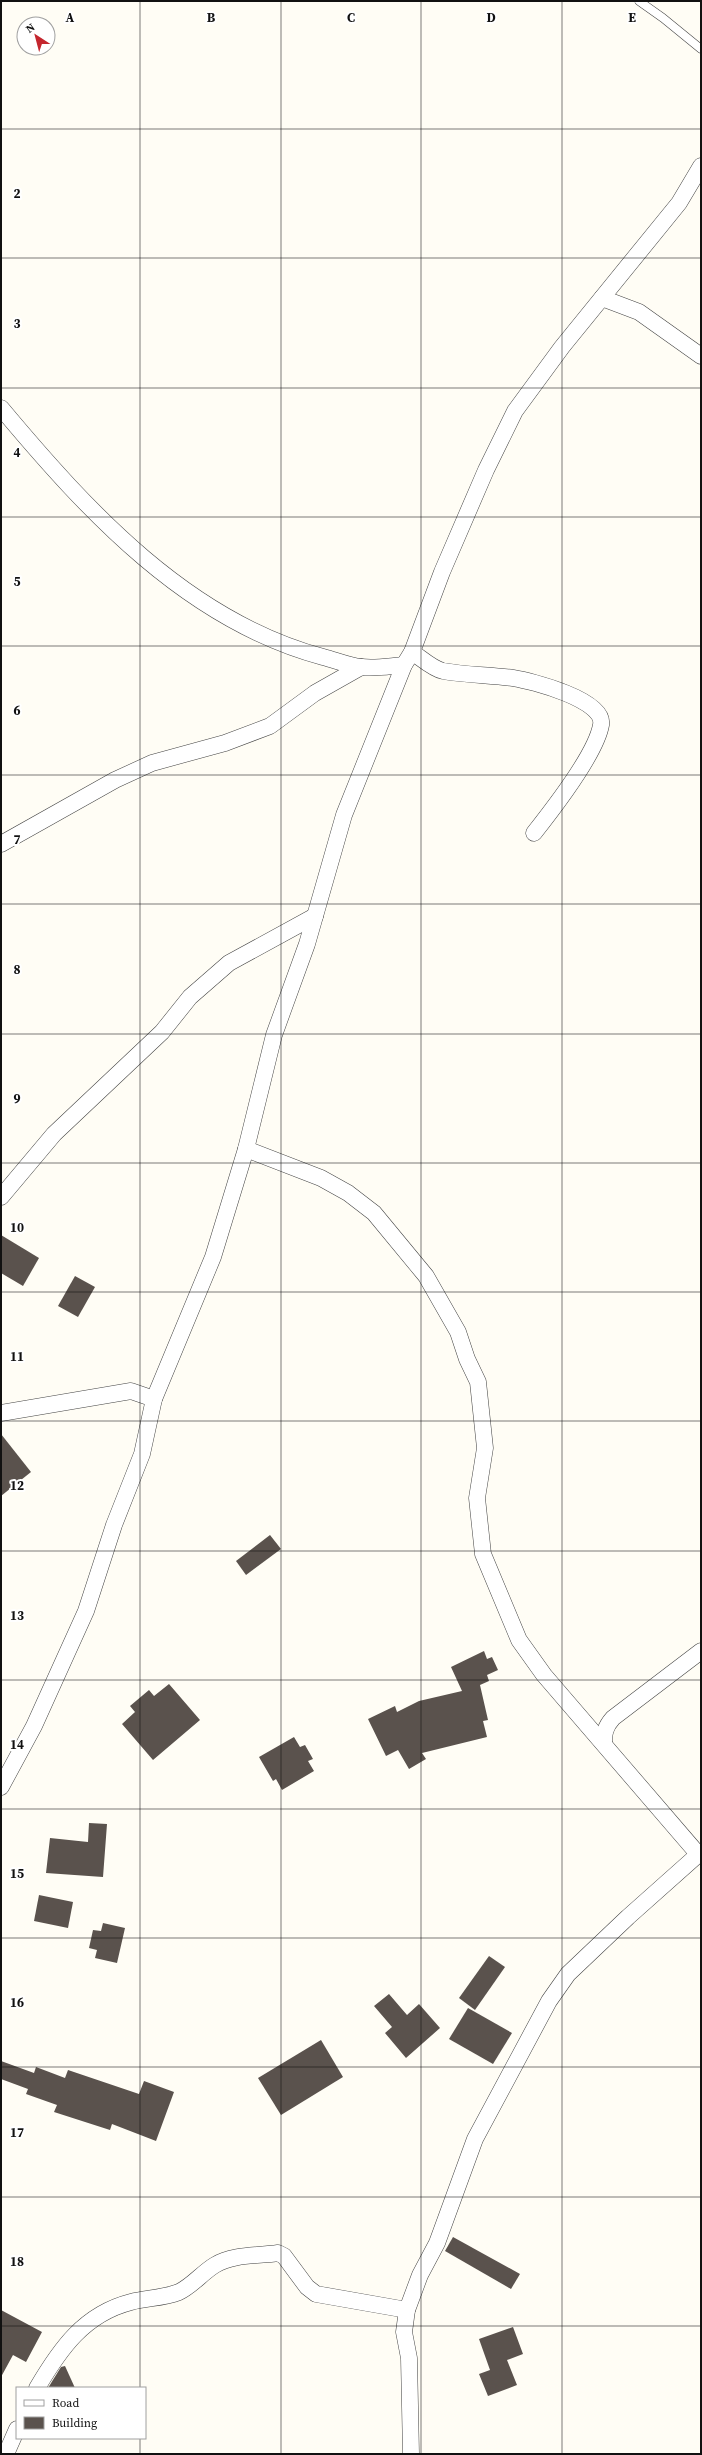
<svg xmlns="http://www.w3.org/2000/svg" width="702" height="2455" viewBox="0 0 702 2455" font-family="'Source Serif 4',serif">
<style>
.building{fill:#5a524d}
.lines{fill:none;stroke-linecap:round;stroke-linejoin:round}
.lane-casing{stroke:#444;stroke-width:9}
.street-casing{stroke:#444;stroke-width:17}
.lane{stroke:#fff;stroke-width:8}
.street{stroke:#fff;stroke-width:16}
.grid{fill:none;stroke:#111;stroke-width:1;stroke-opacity:0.55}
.grid-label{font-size:13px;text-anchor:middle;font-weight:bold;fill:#111;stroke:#fff;stroke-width:4;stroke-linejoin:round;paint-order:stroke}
</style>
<rect width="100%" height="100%" fill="#fffdf5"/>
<g class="building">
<polygon points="1,1235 39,1258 23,1286 1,1273"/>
<polygon points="75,1276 95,1287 78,1317 58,1306"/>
<polygon points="1,1434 31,1472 1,1496"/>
<polygon points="270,1535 281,1549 246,1575 236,1561"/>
<polygon points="484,1651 487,1659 492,1657 498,1670 487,1675 489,1681 480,1685 488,1720 483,1721 487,1737 422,1753 426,1759 409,1769 398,1750 386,1756 368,1719 395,1706 397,1712 419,1701 462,1691 451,1667"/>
<polygon points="169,1684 200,1720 153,1760 122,1724 135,1712 130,1706 149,1690 154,1696"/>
<polygon points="294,1737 300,1747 305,1745 313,1759 308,1761 314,1771 282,1790 276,1779 273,1781 259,1757"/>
<polygon points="89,1823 107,1824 103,1877 46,1873 50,1838 88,1842"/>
<polygon points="39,1895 73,1902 68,1928 34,1921"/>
<polygon points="103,1923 125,1928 117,1963 95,1958 97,1950 89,1948 93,1930 101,1931"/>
<polygon points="489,1956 505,1967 475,2010 459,1998"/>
<polygon points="389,1994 407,2015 419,2004 440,2028 406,2058 385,2033 392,2027 374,2006"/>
<polygon points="468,2008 512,2033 493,2064 449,2039"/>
<polygon points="321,2040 343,2077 281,2115 258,2078"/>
<polygon points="1,2061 34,2073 36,2067 65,2078 68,2070 139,2094 144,2081 174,2092 156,2141 112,2124 110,2130 54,2112 57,2105 26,2094 28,2089 1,2079"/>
<polygon points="453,2237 520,2274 511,2289 445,2251"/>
<polygon points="1,2310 42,2332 26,2362 13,2355 1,2377"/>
<polygon points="513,2327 523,2354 507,2360 517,2385 488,2396 479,2374 490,2370 479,2339"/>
<polygon points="65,2366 75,2388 48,2388 61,2367"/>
</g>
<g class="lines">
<defs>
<polyline id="lane" points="639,1 663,18 701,49"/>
<g id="street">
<polyline points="602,298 639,312 701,356"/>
<path d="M1 408C88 512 188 621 323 657 335 660 349 666 361 667 375 669 390 666 404 665"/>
<path d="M412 652C421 658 433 669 443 671 466 675 490 675 513 678 532 681 606 700 601 725 596 754 553 809 534 833"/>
<polyline points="1,844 115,780 152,763 225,743 270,726 315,693 361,667"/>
<polyline points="246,1149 321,1178 348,1193 374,1213 426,1276 458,1332 467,1359 478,1382 485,1448 477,1498 483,1554 519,1640 544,1675 698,1854"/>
<polyline points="1,1197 54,1134 162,1032 190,997 229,963 315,916"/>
<polyline points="1,1413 131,1391 154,1399"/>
<path d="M604 1744C604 1733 605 1727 613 1718L701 1651"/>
<polyline points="1,1787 34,1726 86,1611 114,1525 142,1454 154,1399 213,1257 246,1149 274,1035 307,944 344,815 404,665 412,652 442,572 486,470 515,411 562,347 679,203 701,166"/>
<path d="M37 2388C60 2349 84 2314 131 2302 146 2298 164 2298 179 2292 192 2286 203 2272 215 2265 233 2254 258 2256 278 2253L284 2256 307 2287 316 2294 407 2310"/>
<polyline points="6,2454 17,2429"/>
<polyline points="411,2454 409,2358 404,2332 407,2310 420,2275 437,2243 475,2139 549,2001 568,1974 628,1917 701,1852"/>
</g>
</defs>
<use href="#lane" class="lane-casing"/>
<use href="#street" class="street-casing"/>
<use href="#lane" class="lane"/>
<use href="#street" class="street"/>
</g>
<path class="grid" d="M140 1V2388M281 1V2454M421 1V2454M562 1V2454M1 129H701M1 258H701M1 388H701M1 517H701M1 646H701M1 775H701M1 904H701M1 1034H701M1 1163H701M1 1292H701M1 1421H701M1 1551H701M1 1680H701M1 1809H701M1 1938H701M1 2067H701M1 2197H701M1 2326H701M140 2438V2454"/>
<g class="grid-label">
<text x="70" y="22">A</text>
<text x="211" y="22">B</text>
<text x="351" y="22">C</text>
<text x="491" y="22">D</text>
<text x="632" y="22">E</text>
<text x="17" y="198">2</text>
<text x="17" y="328">3</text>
<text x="17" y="457">4</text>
<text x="17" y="586">5</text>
<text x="17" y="715">6</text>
<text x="17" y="844">7</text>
<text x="17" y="974">8</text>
<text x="17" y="1103">9</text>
<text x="17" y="1232">10</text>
<text x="17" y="1361">11</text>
<text x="17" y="1490">12</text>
<text x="17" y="1620">13</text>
<text x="17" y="1749">14</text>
<text x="17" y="1878">15</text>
<text x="17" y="2007">16</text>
<text x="17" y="2137">17</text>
<text x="17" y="2266">18</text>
</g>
<rect width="702" height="2455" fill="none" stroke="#111111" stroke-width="4"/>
<rect x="16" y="2387" width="130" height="52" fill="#ffffff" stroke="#a0a0a0"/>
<rect x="24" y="2400" width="20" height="6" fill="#ffffff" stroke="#a0a0a0"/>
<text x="52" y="2407" font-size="12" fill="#111111">Road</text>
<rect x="24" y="2417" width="20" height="12" fill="#5a524d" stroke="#a0a0a0"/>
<text x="52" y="2427" font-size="12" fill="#111111">Building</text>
<g transform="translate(36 36) rotate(324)"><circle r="19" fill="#ffffff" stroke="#a0a0a0"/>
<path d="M0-3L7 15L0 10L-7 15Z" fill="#c4262e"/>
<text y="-6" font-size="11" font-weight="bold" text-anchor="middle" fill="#111111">N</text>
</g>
</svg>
